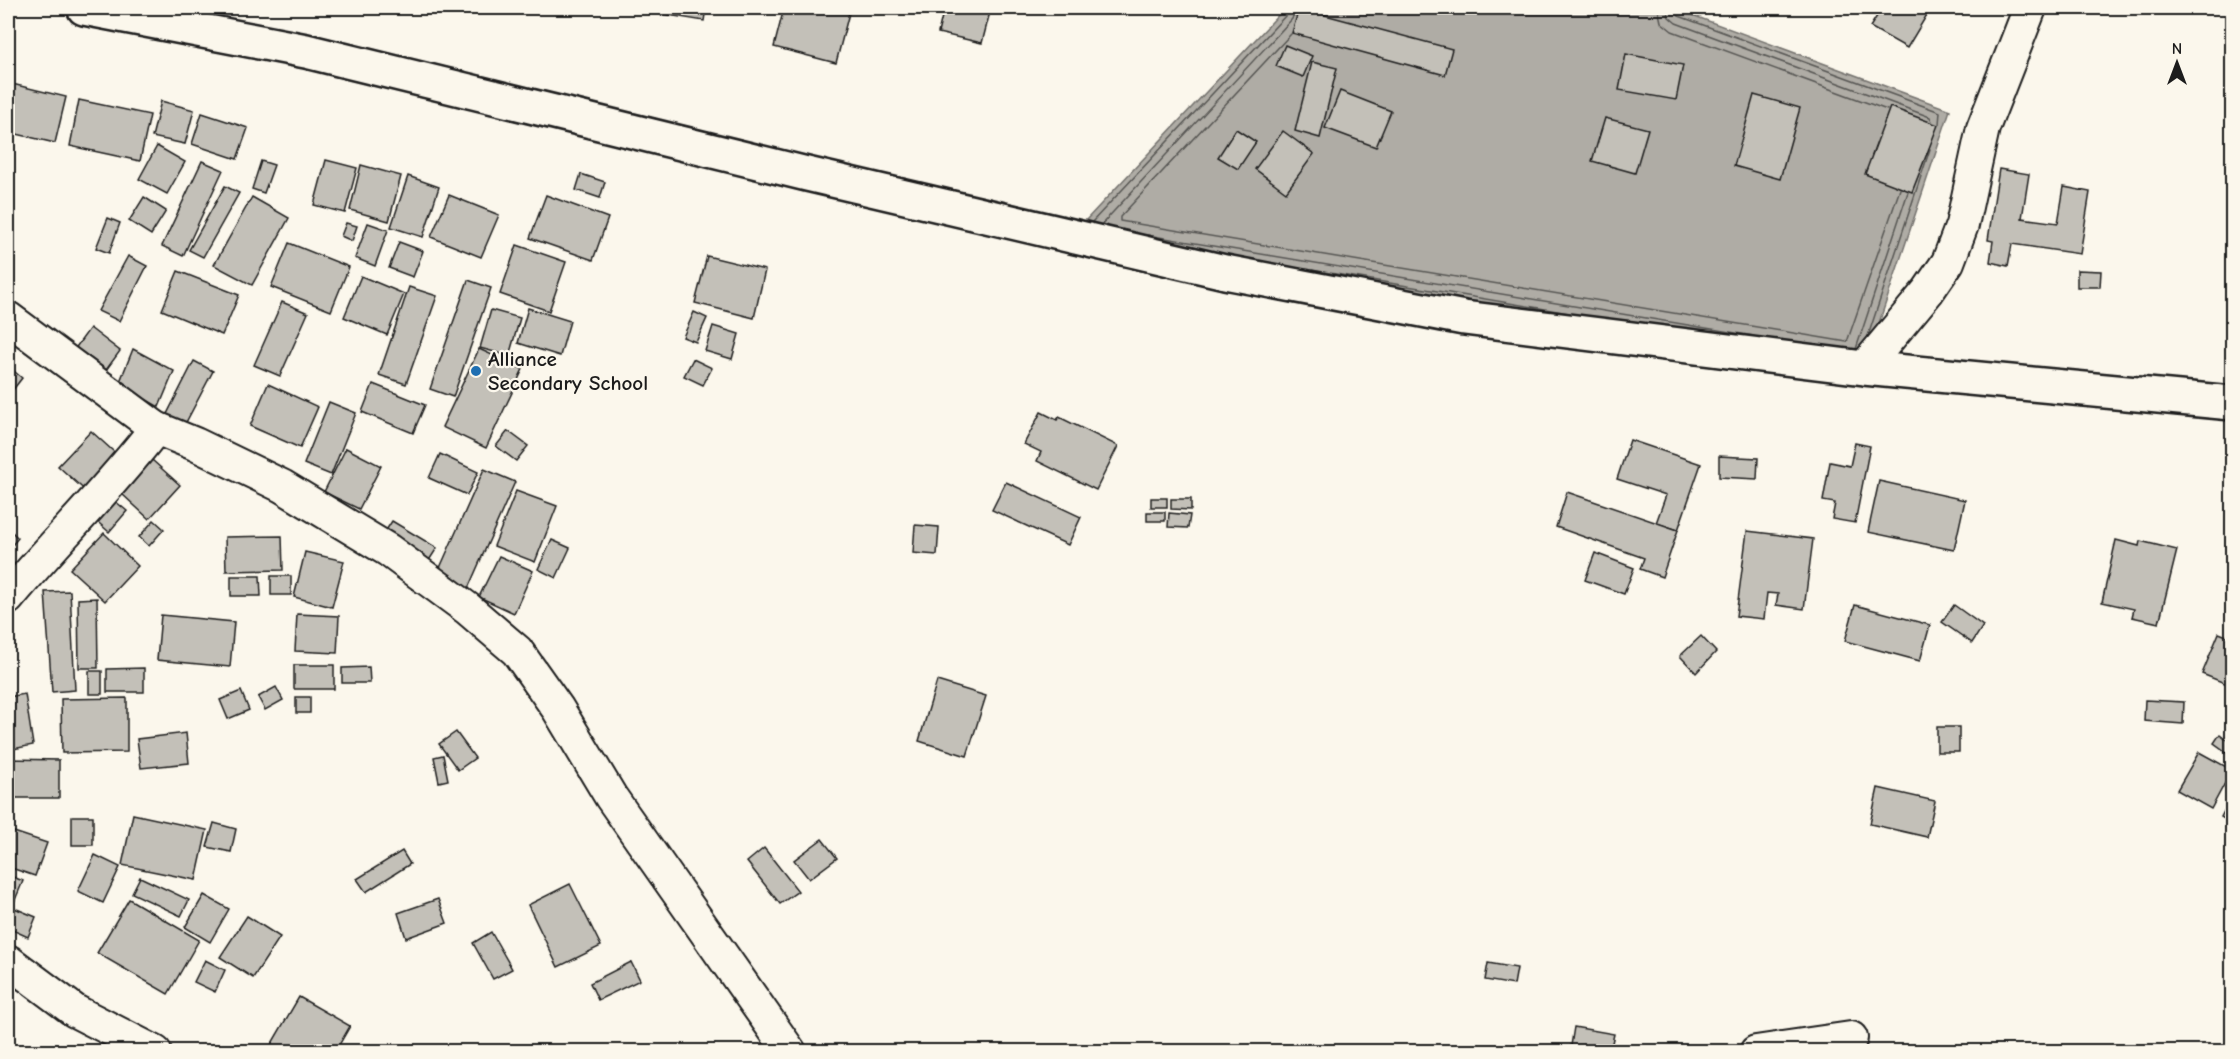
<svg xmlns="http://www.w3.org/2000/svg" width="2240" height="1059" viewBox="0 0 2240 1059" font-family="'Comic Neue',sans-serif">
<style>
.water{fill:#afaca5;stroke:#74726e;stroke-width:1.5}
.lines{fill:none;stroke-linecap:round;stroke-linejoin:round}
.shore{stroke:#575653;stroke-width:1.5}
.building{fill:#c3c0b8;stroke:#1c1c1c;stroke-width:1.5}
.street-casing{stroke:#1c1c1c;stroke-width:36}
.secondary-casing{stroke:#1c1c1c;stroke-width:38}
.street{stroke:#fbf7ec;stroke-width:32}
.secondary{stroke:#fbf7ec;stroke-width:33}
.poi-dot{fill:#1f6fb2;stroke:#fbf7ec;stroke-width:2}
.labels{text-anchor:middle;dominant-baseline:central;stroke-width:4.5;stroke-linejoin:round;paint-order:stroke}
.poi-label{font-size:21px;font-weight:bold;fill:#1c1c1c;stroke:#fbf7ec;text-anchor:start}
</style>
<rect width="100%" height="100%" fill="#fbf7ec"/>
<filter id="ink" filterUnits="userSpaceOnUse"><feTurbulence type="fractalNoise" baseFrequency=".0167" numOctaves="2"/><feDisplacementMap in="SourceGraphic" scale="12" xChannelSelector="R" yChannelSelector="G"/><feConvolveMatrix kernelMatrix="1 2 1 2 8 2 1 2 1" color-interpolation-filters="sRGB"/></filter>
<g filter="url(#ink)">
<polygon class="water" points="1285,8 1673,8 1950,110 1864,368 1071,236"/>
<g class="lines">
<g class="shore">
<polyline points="1658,8 1661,22 1672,31 1887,110"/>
<polyline points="1667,8 1669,17 1676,23 1930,117 1932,121"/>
<polyline points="1674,8 1679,16 1940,112 1939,124"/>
<polyline points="1291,34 1120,217 1120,221 1847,342 1900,189"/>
<polyline points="1092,222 1287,14 1289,8"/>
<polyline points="1101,225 1292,19 1296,8"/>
<polyline points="1147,235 1754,336"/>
<polyline points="1306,269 1569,313"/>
<polyline points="1868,336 1930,149"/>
<polyline points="1856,349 1908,192"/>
</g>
</g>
<g class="building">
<polygon points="644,8 706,8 704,21 643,11"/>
<polygon points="784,8 829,8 849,13 836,63 774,47"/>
<polygon points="944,8 991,8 982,43 938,33"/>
<polygon points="1299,8 1452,49 1445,75 1292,33"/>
<polygon points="1882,8 1931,8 1907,48 1870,27"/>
<polygon points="1285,45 1312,56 1303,77 1276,66"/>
<polygon points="1626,54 1683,65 1676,100 1619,90"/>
<polygon points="1312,62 1337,68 1320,138 1295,131"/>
<polygon points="8,83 66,97 55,143 8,132"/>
<polygon points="1340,91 1391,111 1376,147 1325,128"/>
<polygon points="1754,95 1800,108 1780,179 1734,166"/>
<polygon points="79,100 150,115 140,161 70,146"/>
<polygon points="161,101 194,110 185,144 152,137"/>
<polygon points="1890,107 1938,125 1912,192 1865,174"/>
<polygon points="202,113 248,128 237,159 192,144"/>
<polygon points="1605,118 1648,129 1635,173 1592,161"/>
<polygon points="1236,129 1256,142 1238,169 1218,157"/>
<polygon points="1283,131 1314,154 1286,192 1255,169"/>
<polygon points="157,146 185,162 167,194 139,179"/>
<polygon points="326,160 357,168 345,213 314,205"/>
<polygon points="202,161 223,170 183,256 162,246"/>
<polygon points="261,161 274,165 264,193 252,189"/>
<polygon points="361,165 401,176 389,221 350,210"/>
<polygon points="1999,169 2029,174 2022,218 2058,223 2064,187 2090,192 2080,254 2012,244 2008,266 1990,262 1993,241 1988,240"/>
<polygon points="581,174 605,182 600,198 576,190"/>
<polygon points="408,176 439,187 423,237 391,227"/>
<polygon points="225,186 239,193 203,257 189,250"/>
<polygon points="449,195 499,215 481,257 431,237"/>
<polygon points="546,195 608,218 593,260 530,238"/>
<polygon points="144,197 166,211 151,235 129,221"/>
<polygon points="252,197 289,218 252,285 214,265"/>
<polygon points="108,218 120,223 109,253 96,248"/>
<polygon points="346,223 357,226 352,241 341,236"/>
<polygon points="368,223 388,230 375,266 355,258"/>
<polygon points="399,242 423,251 413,277 389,268"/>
<polygon points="289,243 349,267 331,311 271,287"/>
<polygon points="517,245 566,262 549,311 500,294"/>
<polygon points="128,256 147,266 119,321 98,311"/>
<polygon points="707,256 765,270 754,318 695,303"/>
<polygon points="2077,270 2101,271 2100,287 2077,287"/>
<polygon points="178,271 239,295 222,335 162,310"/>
<polygon points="361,276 404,294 387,335 344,317"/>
<polygon points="468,280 491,288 453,397 430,389"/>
<polygon points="409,287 437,296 406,384 379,375"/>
<polygon points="282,302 308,313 280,376 254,365"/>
<polygon points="528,308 570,321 560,356 518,343"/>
<polygon points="491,310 520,318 509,356 480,348"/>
<polygon points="694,312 707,318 696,342 683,337"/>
<polygon points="713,326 739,334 732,359 705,351"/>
<polygon points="90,328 120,351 101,377 71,354"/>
<polygon points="133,349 174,371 159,407 119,384"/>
<polygon points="479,349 523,369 486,448 442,427"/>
<polygon points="693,359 712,368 703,385 684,376"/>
<polygon points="194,361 213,371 183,428 165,418"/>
<polygon points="8,366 22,378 8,396"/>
<polygon points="268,384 318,407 300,448 250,426"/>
<polygon points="373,384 425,405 413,433 362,412"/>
<polygon points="329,402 356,413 331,475 304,464"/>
<polygon points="1041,412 1057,420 1059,417 1118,446 1096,490 1037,461 1041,452 1024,444"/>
<polygon points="91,431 123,460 90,495 58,466"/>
<polygon points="508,431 528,446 516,461 496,446"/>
<polygon points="1630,440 1701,464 1678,530 1656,523 1666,495 1617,479"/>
<polygon points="1855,443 1870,446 1855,523 1832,519 1835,503 1823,501 1830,462 1850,466"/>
<polygon points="346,448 381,466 359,509 324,492"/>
<polygon points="440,454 478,472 467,495 429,478"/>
<polygon points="1719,456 1758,458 1757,479 1719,477"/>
<polygon points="152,460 180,485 149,519 122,494"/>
<polygon points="484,469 515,482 466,593 435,579"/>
<polygon points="1879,481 1965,500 1954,550 1868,532"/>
<polygon points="1006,482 1081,517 1068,545 992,510"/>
<polygon points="516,491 557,506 535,562 494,546"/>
<polygon points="1567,492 1678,530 1662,577 1640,569 1644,558 1556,527"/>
<polygon points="109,496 127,511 109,532 92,517"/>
<rect x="1151" y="498" width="16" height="9"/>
<polygon points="1171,499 1191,499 1191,510 1171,509"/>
<rect x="1147" y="512" width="18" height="9"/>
<polygon points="1169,513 1190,515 1188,528 1168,527"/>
<polygon points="154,520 164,529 149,546 139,537"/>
<polygon points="392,521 437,548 428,562 383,535"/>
<polygon points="915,525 939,527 937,555 913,553"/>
<polygon points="8,528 18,538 8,550"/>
<polygon points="1747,531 1813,539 1804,609 1776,605 1778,594 1767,593 1764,619 1736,616"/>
<polygon points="104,533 138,566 105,601 70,569"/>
<polygon points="282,536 283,570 226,571 225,537"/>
<polygon points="552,540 570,548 556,578 538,569"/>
<polygon points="2116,540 2139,546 2140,541 2177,550 2159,623 2132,617 2134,609 2102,602"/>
<polygon points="305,552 344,561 332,607 294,597"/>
<polygon points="1595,553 1634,568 1624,594 1585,580"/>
<polygon points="499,556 533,571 514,613 479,597"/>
<polygon points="231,576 260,576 261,596 231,596"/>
<rect x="271" y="576" width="20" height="19"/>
<polygon points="70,591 75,690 52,692 45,592"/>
<polygon points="97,598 98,668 79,668 78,599"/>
<polygon points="1855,605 1930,625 1920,661 1845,641"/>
<polygon points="1954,605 1983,626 1972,643 1942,622"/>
<polygon points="297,614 339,616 337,653 295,651"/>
<polygon points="161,615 234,622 230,667 157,660"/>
<polygon points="2219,633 2232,638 2232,686 2202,674"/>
<polygon points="1701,636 1716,652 1696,673 1680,656"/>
<rect x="294" y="665" width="40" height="24"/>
<polygon points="369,667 370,683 342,683 342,668"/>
<polygon points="144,668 144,692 107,692 107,669"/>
<rect x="89" y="671" width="13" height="23"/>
<polygon points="937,681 986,696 967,756 919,741"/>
<polygon points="276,687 283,700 265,710 258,697"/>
<polygon points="241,691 249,710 228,719 220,700"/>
<polygon points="25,694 33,745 8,750 8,697"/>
<rect x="296" y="697" width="14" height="16"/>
<polygon points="127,698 127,752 62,753 61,699"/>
<polygon points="2145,700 2184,702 2183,724 2144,721"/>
<rect x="1937" y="727" width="22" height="25"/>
<polygon points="456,732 475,758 458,770 439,744"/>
<polygon points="186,733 189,763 141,768 137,739"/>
<polygon points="2220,734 2232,743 2232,756 2214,743"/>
<polygon points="2199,752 2232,770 2211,809 2177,790"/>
<polygon points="443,755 448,780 439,782 434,757"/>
<polygon points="8,759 59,760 59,798 8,798"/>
<polygon points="1878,788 1935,801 1927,837 1870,824"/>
<polygon points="2232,796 2232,824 2221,817"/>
<polygon points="133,814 207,830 196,880 122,865"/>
<rect x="72" y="816" width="21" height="29"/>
<polygon points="214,823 236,829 231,852 207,847"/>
<polygon points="8,830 47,843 35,876 8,867"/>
<polygon points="822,839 837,858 809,879 794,860"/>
<polygon points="764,848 798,891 780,904 747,862"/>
<polygon points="402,851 410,864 366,892 357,879"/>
<polygon points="95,855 120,867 103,903 78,891"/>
<polygon points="8,875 23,881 12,907 36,917 28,937 8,928"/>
<polygon points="140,877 189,900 181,916 132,893"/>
<polygon points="570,884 601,946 558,967 528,905"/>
<polygon points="204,895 229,909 210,942 185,927"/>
<polygon points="129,899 199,940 168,994 97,953"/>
<polygon points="438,899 447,923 406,938 398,913"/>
<polygon points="247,916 280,937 253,978 220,957"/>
<polygon points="491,932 512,969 493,979 473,943"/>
<polygon points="205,960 225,970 215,992 194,982"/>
<polygon points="631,962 640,980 598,1000 590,983"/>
<polygon points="1488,963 1517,968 1514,985 1485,980"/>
<polygon points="299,997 350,1026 335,1052 282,1052 271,1045"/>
<polygon points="1574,1027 1614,1034 1610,1052 1570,1052"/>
<polygon points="2232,1044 2232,1052 2213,1052"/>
</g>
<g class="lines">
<defs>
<g id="street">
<polyline points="8,318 156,428 195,444 282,486 388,550 468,609 517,651 558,709 611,797 790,1052"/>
<polyline points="1864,368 1928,291 1948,262 1962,225 1983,128 2030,8"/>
<path d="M8 598C56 540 110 488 156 428"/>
<polyline points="8,961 75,1011 155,1052"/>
<polyline points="1756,1052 1851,1038"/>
</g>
<polyline id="secondary" points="84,8 306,51 807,174 1225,272 1464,318 1864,368 2232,403"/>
</defs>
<use href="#street" class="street-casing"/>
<use href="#secondary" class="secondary-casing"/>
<use href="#street" class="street"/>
<use href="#secondary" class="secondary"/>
</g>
</g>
<circle class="poi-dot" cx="476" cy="371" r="6"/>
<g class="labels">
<g class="poi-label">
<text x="488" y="359">Alliance<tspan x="488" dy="24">Secondary School</tspan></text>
</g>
</g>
<rect width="2240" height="1059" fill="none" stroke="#fbf7ec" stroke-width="30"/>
<rect x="15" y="15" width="2210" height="1029" fill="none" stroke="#1c1c1c" stroke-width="2" filter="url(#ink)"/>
<g transform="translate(2177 63)" stroke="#fbf7ec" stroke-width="4.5" paint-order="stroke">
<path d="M0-4.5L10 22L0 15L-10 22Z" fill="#1c1c1c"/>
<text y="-9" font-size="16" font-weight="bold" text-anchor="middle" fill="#1c1c1c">N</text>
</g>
</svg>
